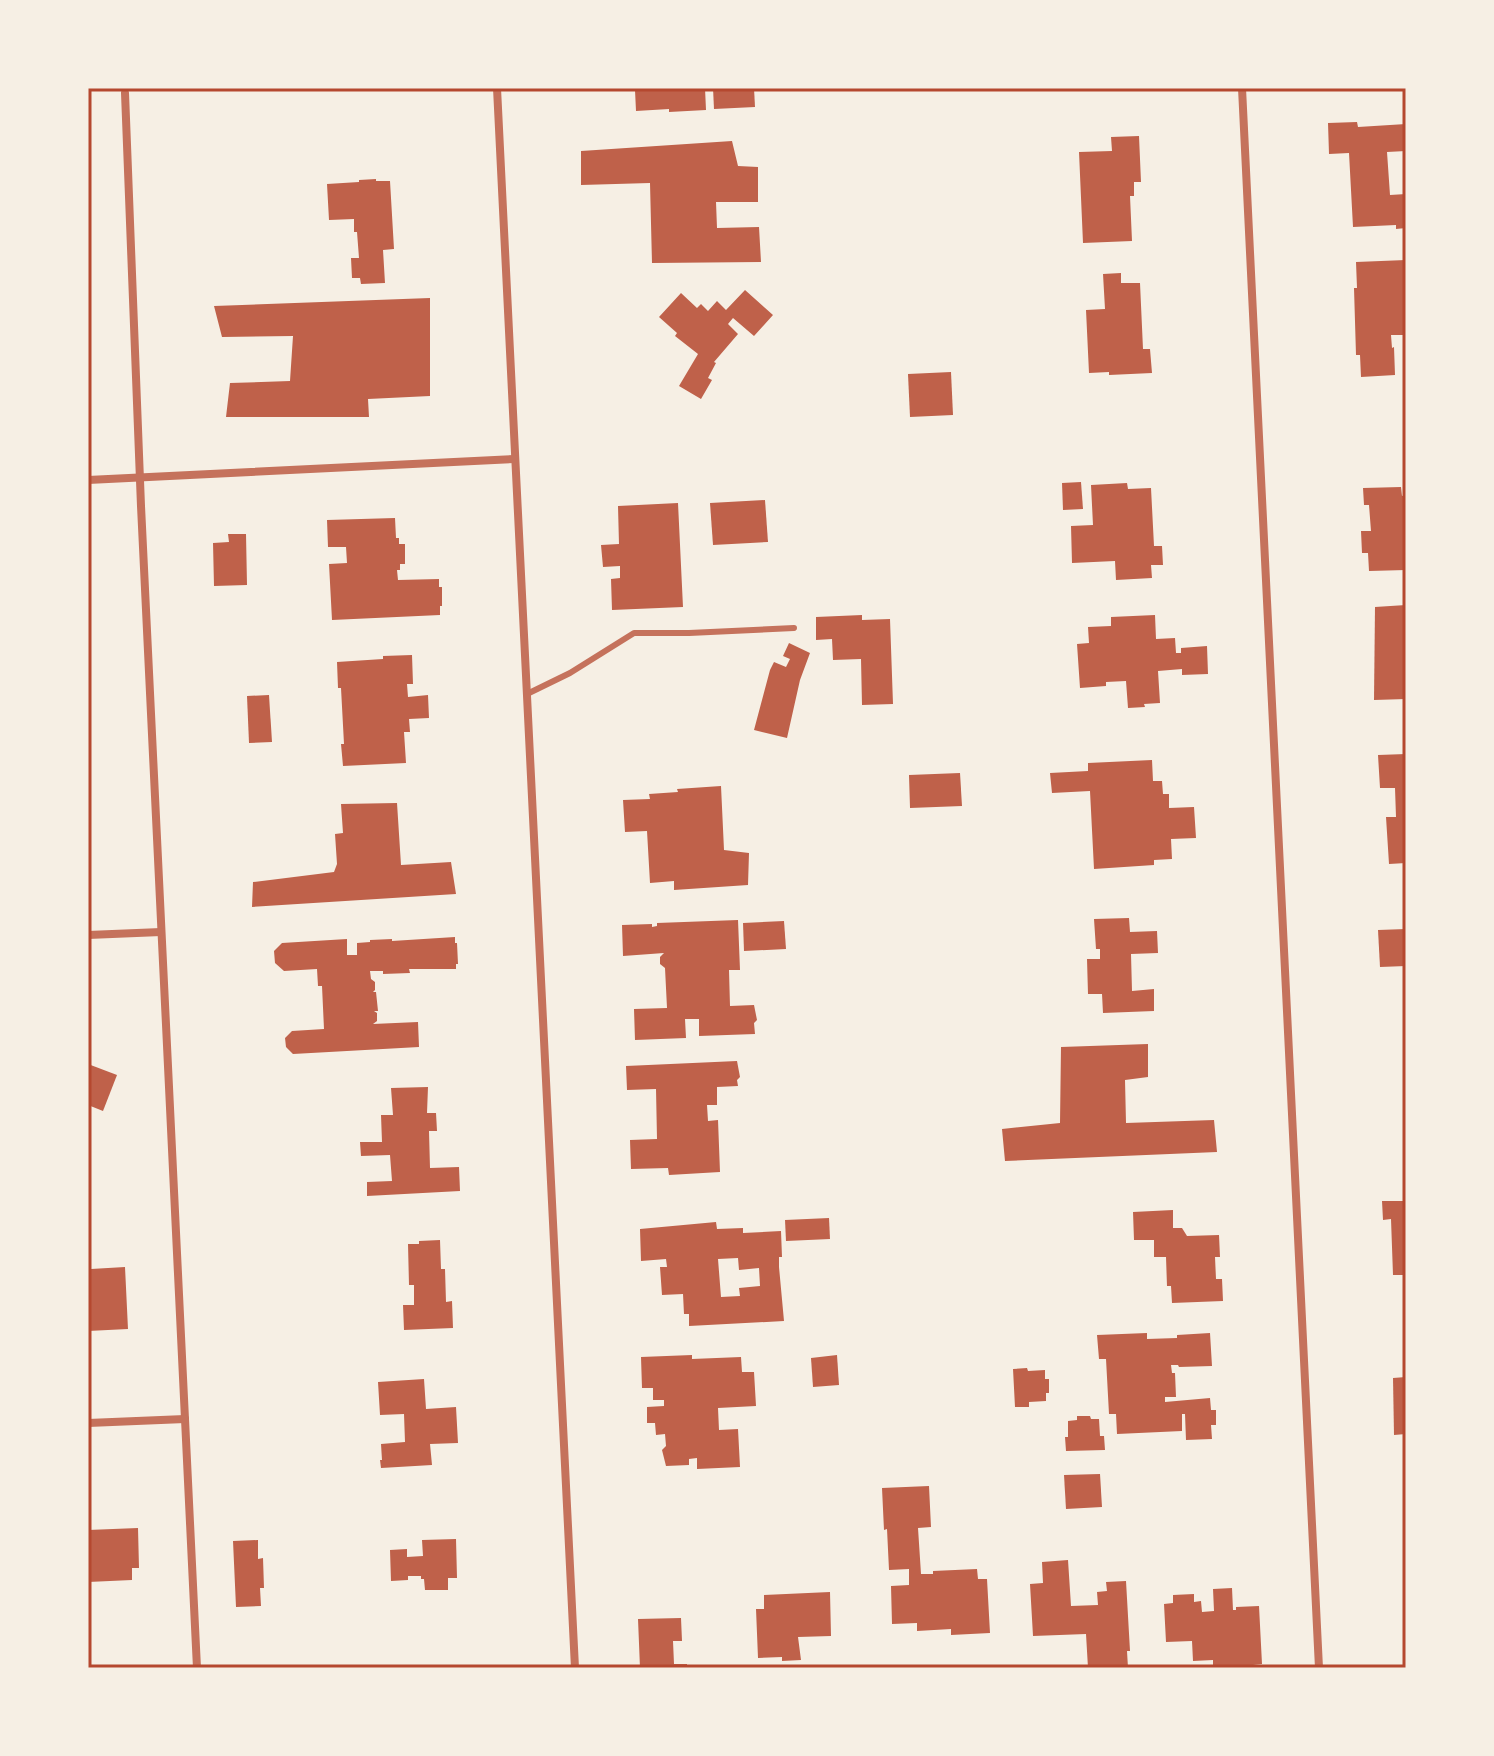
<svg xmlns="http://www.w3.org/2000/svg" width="1494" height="1756" viewBox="0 0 1494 1756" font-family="Arial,sans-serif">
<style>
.building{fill:#bf614a;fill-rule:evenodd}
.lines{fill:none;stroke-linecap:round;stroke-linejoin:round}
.service{stroke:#c5725c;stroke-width:6}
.minor{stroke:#c5725c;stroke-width:8}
.neatline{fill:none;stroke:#b5482f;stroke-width:3}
</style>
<rect width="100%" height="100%" fill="#f6efe4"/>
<g class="building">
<polygon points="641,88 705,88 706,110 669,112 669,109 636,111 635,90"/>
<polygon points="713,88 754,88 755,107 714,109"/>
<polygon points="1357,122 1358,127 1406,124 1406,151 1387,152 1390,195 1406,194 1406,228 1396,229 1396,225 1353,227 1349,153 1329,154 1328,123"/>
<polygon points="1139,136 1141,182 1134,182 1134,196 1130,196 1132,241 1083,243 1079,152 1112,151 1111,137"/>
<polygon points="732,141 738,166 758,167 758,202 716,202 717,228 759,227 761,262 652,263 650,183 581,185 581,151"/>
<polygon points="376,179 376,181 390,181 394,249 383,250 385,283 361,284 360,278 352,278 351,258 359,258 357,232 354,232 354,219 329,220 327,184 359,182 359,180"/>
<polygon points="1406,260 1406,335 1391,335 1392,348 1394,347 1395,375 1361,377 1360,355 1356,355 1354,288 1357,288 1356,262"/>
<polygon points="1121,273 1121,283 1140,283 1143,349 1150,349 1152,373 1109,375 1109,372 1089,373 1086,310 1105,309 1103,274"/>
<polygon points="745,290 773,315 754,336 733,318 728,324 738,334 714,362 716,363 708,378 712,380 701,399 679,386 698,354 675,336 677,333 659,317 681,293 697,308 701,304 708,311 717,301 726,310"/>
<polygon points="430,298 430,396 368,399 369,417 226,417 230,383 290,381 293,336 222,337 214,306"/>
<polygon points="951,372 953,415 910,417 908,374"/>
<polygon points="1081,482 1083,509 1063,510 1062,483"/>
<polygon points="1127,483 1128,489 1151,488 1154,546 1162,546 1163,565 1151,565 1152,578 1116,580 1115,561 1072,563 1071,526 1093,525 1091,485"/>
<polygon points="1401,487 1402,496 1406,495 1406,570 1369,571 1368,553 1362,553 1361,531 1371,531 1369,505 1364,505 1363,488"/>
<polygon points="765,500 768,542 713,545 710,503"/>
<polygon points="678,503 683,607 612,610 611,579 620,578 620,566 603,567 601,545 619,544 618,506"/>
<polygon points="395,518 396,538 399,538 399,544 405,544 405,564 400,564 400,570 397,570 398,580 439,579 439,587 442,587 442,606 440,606 440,615 332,620 329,564 347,563 346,547 328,547 327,520"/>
<polygon points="228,534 246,534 247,585 214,586 213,543 229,542"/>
<polygon points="1406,605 1406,699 1374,700 1375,607"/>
<polygon points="862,615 862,620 890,619 893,704 862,705 861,659 833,660 832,639 816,640 816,617"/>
<polygon points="1155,615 1156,639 1175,638 1176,653 1181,653 1181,648 1207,646 1208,674 1182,675 1182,669 1158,671 1160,703 1144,704 1145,707 1128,708 1126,681 1106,682 1106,686 1080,688 1077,644 1089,643 1088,627 1111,626 1111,617"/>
<polygon points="789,643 810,653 800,680 787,738 754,730 770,670 774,662 786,667 790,659 783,656"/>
<polygon points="412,655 413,684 407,684 408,697 428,695 429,718 409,719 410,732 404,732 406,763 343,766 341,744 344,744 341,688 338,688 337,662 383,659 383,656"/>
<polygon points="269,695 272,742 249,743 247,696"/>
<polygon points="1406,754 1406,863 1389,864 1386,817 1396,817 1395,788 1380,788 1378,755"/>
<polygon points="1152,760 1153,781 1162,781 1163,794 1169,794 1169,808 1194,807 1196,838 1171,839 1172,859 1154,860 1154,865 1094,869 1090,791 1052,793 1050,773 1088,771 1088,763"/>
<polygon points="960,773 962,806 910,808 909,775"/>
<polygon points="721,786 724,850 749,853 748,885 674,890 674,881 650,883 647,831 625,832 623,800 650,799 649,794 678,792 677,789"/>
<polygon points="397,803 401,865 451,862 456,894 252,907 253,882 334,872 337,864 335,834 343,833 341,804"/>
<polygon points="1129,918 1130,932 1157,931 1158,953 1131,954 1132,991 1154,989 1154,1011 1103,1013 1102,994 1088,994 1087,959 1100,959 1100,949 1096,949 1094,919"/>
<polygon points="738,920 740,970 729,970 730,1006 754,1005 757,1020 754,1023 755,1034 699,1036 699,1019 685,1019 686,1038 635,1040 634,1009 667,1008 665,968 660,964 660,957 664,953 623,956 622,925 652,924 652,927 657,926 657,923"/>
<polygon points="784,921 786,949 744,951 743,923"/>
<polygon points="1406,929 1406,966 1380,967 1378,930"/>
<polygon points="455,937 455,943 457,943 458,964 456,964 456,969 409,969 410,973 383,974 383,971 370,971 371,979 375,982 375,990 373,992 376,992 378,1011 374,1011 377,1013 377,1021 373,1024 418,1022 419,1047 293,1054 286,1047 285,1038 292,1031 324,1029 322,986 318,986 317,969 284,971 275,963 274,951 282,943 347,939 347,955 357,955 357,943 370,942 370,940 392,939 392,941"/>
<polygon points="1148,1044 1148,1077 1125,1080 1126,1123 1214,1120 1217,1152 1005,1161 1002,1129 1060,1123 1061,1047"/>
<polygon points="737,1061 740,1077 737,1080 738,1086 717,1087 717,1105 707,1105 708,1121 718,1120 720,1172 669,1175 668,1168 631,1169 630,1140 657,1139 656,1089 627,1090 626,1066"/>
<polygon points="88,1064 117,1075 103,1111 88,1105"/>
<polygon points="428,1087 427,1113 436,1113 437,1131 429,1131 430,1168 459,1167 460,1191 367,1196 367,1182 392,1181 390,1155 361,1156 360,1142 382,1142 381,1115 393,1115 391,1088"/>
<polygon points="1382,1201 1406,1201 1406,1275 1393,1275 1391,1219 1383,1220"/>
<polygon points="1173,1210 1173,1228 1182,1228 1187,1236 1219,1235 1220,1257 1215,1257 1216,1279 1222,1279 1223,1301 1172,1303 1171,1286 1167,1286 1166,1257 1154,1257 1154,1240 1134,1240 1133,1212"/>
<polygon points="829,1218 830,1239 786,1241 785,1220"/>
<path d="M716 1222 717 1229 743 1228V1233L781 1231 782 1257H779V1267L784 1321 689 1326V1314H684L683 1294 662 1295 660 1267H667L666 1259 641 1261 640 1229ZM738 1258 739 1270 759 1268 760 1286 739 1288 740 1296 721 1297 718 1259Z"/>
<polygon points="440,1240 441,1269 445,1269 446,1302 452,1301 453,1328 404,1330 403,1305 414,1305 414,1285 409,1285 408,1244 419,1244 419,1241"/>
<polygon points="125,1267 128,1329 88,1331 88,1280 91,1280 91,1269"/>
<polygon points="1147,1333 1147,1339 1177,1338 1177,1335 1210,1333 1212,1366 1179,1367 1178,1365 1171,1365 1172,1373 1175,1373 1176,1397 1165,1397 1165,1402 1210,1398 1211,1410 1216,1410 1216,1425 1211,1425 1212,1439 1186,1440 1185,1414 1182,1414 1182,1431 1117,1434 1116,1414 1109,1414 1106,1359 1099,1359 1097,1335"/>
<polygon points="692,1355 692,1359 741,1357 742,1372 754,1372 756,1406 718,1408 719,1430 738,1429 740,1467 697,1469 697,1458 689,1459 689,1465 666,1466 662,1450 666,1446 665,1434 656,1435 655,1423 647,1423 647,1407 664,1406 664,1400 653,1400 653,1388 642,1388 641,1357"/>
<polygon points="837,1355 839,1385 813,1387 811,1358"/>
<polygon points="1027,1368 1028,1371 1045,1370 1045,1379 1049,1379 1049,1393 1046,1393 1046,1401 1029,1402 1029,1407 1015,1407 1013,1369"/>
<polygon points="1406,1377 1406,1434 1394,1435 1393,1378"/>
<polygon points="424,1379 426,1409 456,1407 458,1443 430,1444 432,1465 381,1468 380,1460 382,1460 381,1444 405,1442 404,1414 380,1415 378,1382"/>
<polygon points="1077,1416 1090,1416 1091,1419 1099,1419 1100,1436 1104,1436 1105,1450 1066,1451 1065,1437 1068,1437 1068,1421 1077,1420"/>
<polygon points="1100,1474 1102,1507 1066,1509 1064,1475"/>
<polygon points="929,1486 931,1527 918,1528 921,1574 933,1574 933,1571 977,1569 978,1579 987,1579 990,1633 951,1635 951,1629 917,1631 917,1623 892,1624 891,1586 909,1585 909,1569 889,1570 887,1529 884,1530 882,1488"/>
<polygon points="138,1528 139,1568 132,1568 132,1580 88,1582 88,1530"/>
<polygon points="456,1539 457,1578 448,1578 448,1590 425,1590 424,1579 421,1579 421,1576 408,1576 408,1580 391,1581 390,1550 407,1549 407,1557 423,1556 422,1540"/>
<polygon points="258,1540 258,1559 263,1558 264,1588 260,1588 261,1606 236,1607 233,1541"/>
<polygon points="1068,1560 1071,1606 1098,1605 1097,1592 1107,1591 1106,1582 1126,1581 1130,1651 1127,1651 1128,1668 1088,1668 1086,1634 1033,1636 1030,1584 1043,1583 1042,1562"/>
<polygon points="1232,1588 1233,1610 1236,1610 1236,1607 1259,1606 1262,1664 1244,1666 1244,1668 1213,1668 1213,1660 1193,1661 1192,1641 1166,1642 1164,1604 1173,1603 1173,1595 1194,1594 1194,1602 1201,1601 1202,1612 1214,1611 1213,1589"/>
<polygon points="830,1592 831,1636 798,1637 801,1660 782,1661 782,1657 758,1658 756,1609 764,1609 764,1595"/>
<polygon points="681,1618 682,1641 673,1641 674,1664 687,1664 687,1668 640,1668 638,1619"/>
</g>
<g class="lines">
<polyline class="service" points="527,694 570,673 634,633 689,633 794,628"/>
<g class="minor">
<polyline points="497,88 575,1668"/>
<polyline points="1242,88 1319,1668"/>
<polyline points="125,93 141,506 197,1668"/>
<polyline points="88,480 515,459"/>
<polyline points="88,935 161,932"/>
<polyline points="88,1423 185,1419"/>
</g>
</g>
<rect width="1494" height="1756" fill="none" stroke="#f6efe4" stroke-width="180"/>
<rect x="90" y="90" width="1314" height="1576" class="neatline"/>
</svg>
